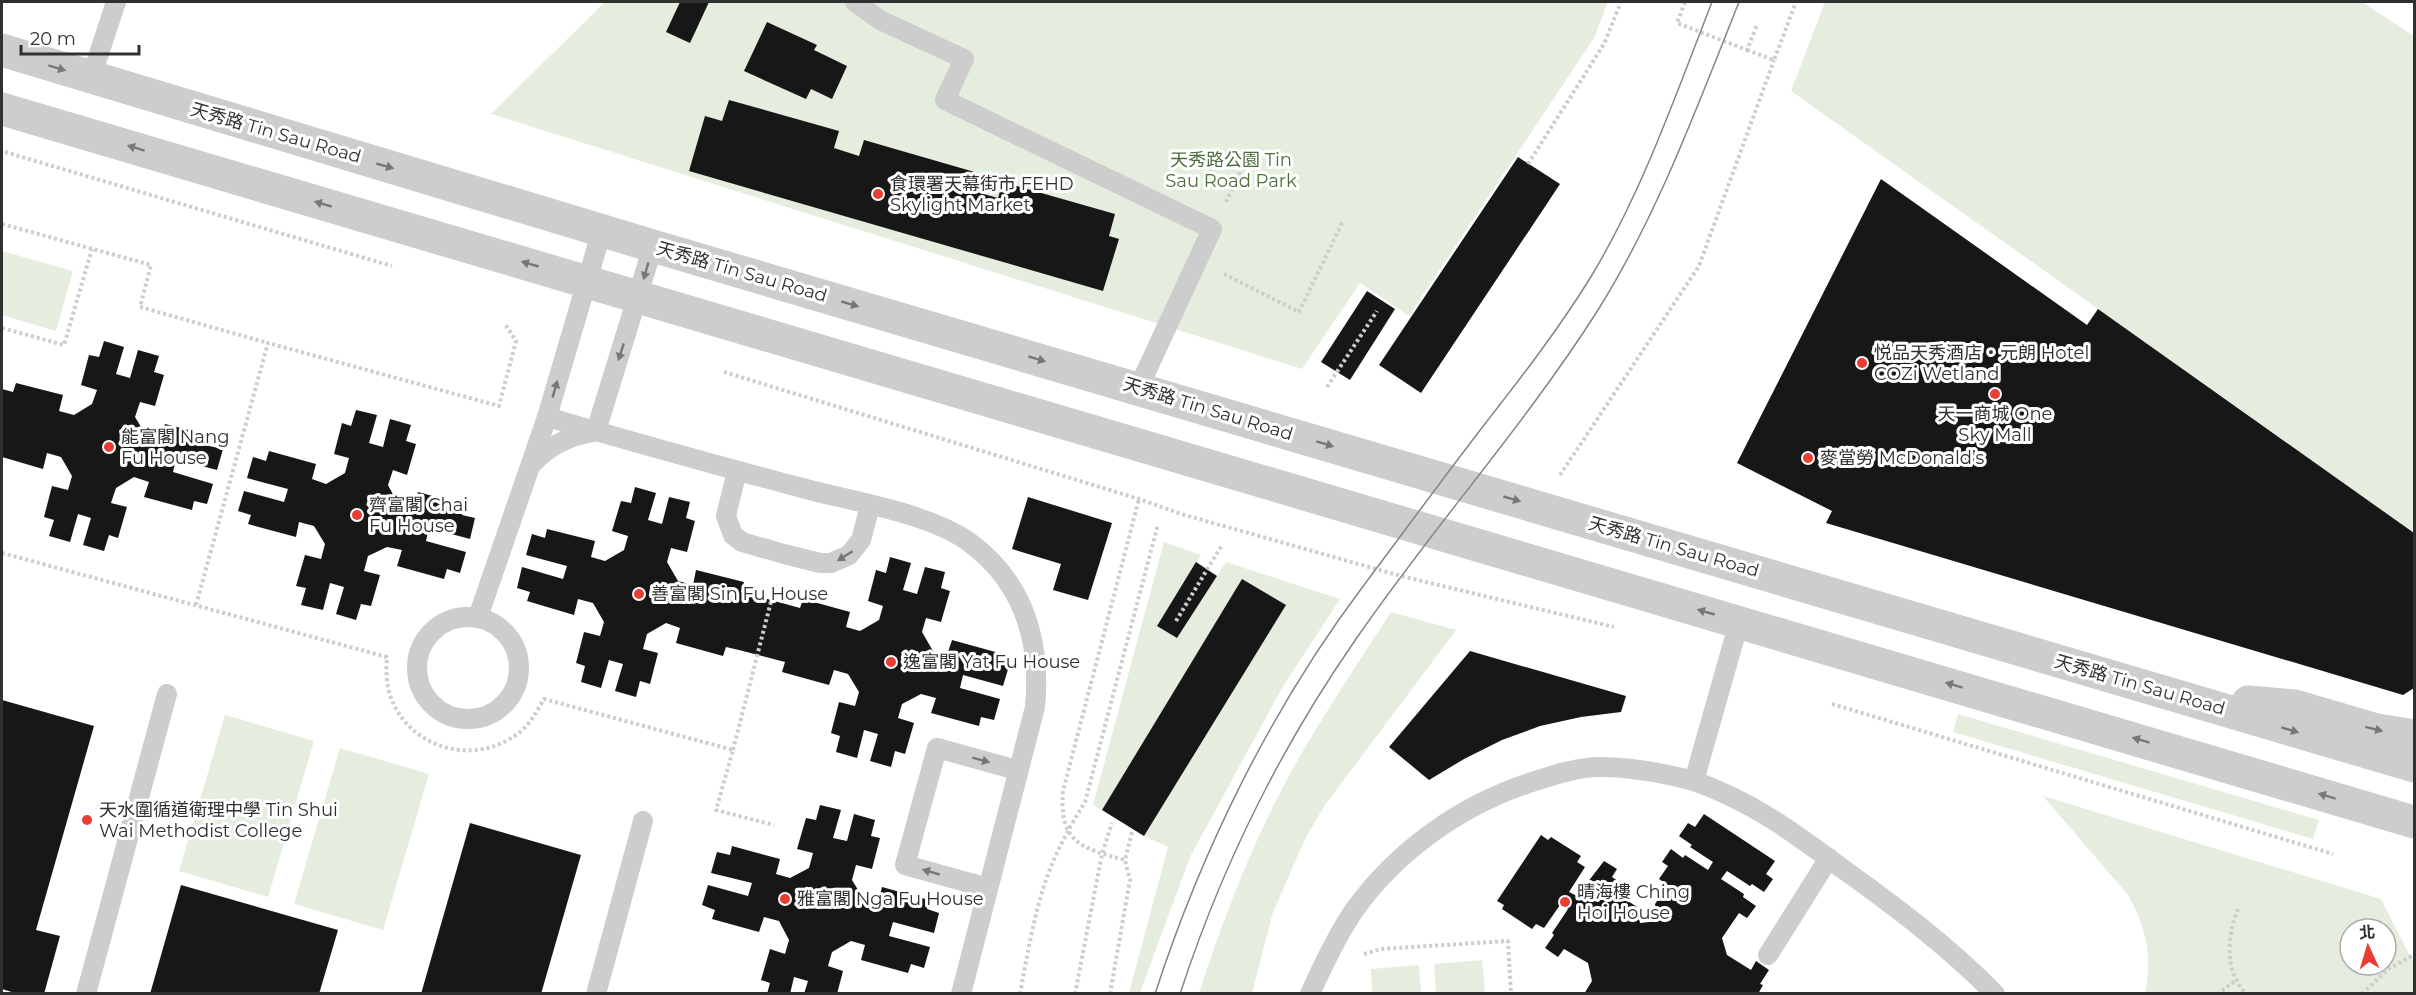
<svg xmlns="http://www.w3.org/2000/svg" width="2416" height="995" viewBox="0 0 2416 995" font-family="Montserrat,'Noto Sans TC',sans-serif">
<style>
.green{fill:#e4edde;fill-rule:evenodd}
.building{fill:#171717}
.lines{fill:none;stroke-linecap:round;stroke-linejoin:round}
.path{stroke:#cdcdcd;stroke-width:4;stroke-dasharray:3 3;stroke-linecap:butt}
.service{stroke:#cdcdcd;stroke-width:20}
.tertiary{stroke:#cdcdcd;stroke-width:33}
.tram{stroke:#858585;stroke-width:1.5}
.oneway{fill:#777}
.poi-dot{fill:#e73d32;stroke:#fff;stroke-width:2}
.labels{text-anchor:middle;dominant-baseline:central;stroke-width:6;stroke-linejoin:round;paint-order:stroke}
.street-label{font-size:18px;fill:#303030;stroke:#fff}
.park-label{font-size:18px;fill:#4d6d3d;stroke:#fff}
.poi-label{font-size:18px;fill:#303030;stroke:#fff;text-anchor:start}
</style>
<rect width="100%" height="100%" fill="#fff"/>
<g class="green">
<polygon points="605,2 1608,2 1594,38 1409,316 1360,283 1302,369 491,114"/>
<polygon points="1825,2 2362,2 2414,36 2414,533 1791,91"/>
<polygon points="2,251 73,271 56,331 2,315"/>
<polygon points="1164,542 1201,555 1157,626 1177,638 1226,562 1340,599 1282,688 1190,857 1140,993 1129,993 1168,847 1144,836 1285,605 1242,579 1102,810 1093,805"/>
<path d="M1391 612 1456 630 1325 805 1306 837 1273 912 1252 993H1199C1222 922 1250 849 1285 783 1317 724 1355 668 1391 612Z"/>
<polygon points="1958,714 2319,820 2313,839 1953,732"/>
<polygon points="225,715 314,741 268,897 179,871"/>
<polygon points="340,748 429,774 383,930 294,904"/>
<path d="M2043 796 2381 899 2414 964V993H2145C2153 957 2146 927 2128 895ZM2350 929H2386V965H2350Z"/>
<polygon points="1482,960 1485,993 1436,993 1434,964"/>
<polygon points="1419,965 1421,993 1372,993 1371,969"/>
</g>
<g class="building">
<polygon points="680,2 709,2 690,43 666,32"/>
<polygon points="767,22 817,45 814,50 847,66 832,99 811,89 806,99 744,71"/>
<polygon points="729,100 839,131 834,148 859,156 864,140 978,173 973,191 998,198 1003,182 1115,214 1109,236 1119,239 1103,291 689,171 705,116 722,121"/>
<polygon points="1518,157 1560,184 1421,393 1379,365"/>
<polygon points="1881,179 2087,325 2098,309 2414,533 2414,688 2403,695 1826,523 1832,511 1737,463"/>
<polygon points="1367,291 1395,309 1350,380 1321,362"/>
<polygon points="104,341 124,347 116,374 130,378 138,350 159,356 154,372 164,375 155,406 140,402 135,417 146,435 161,439 165,424 213,436 209,446 223,449 217,470 176,459 173,472 213,484 207,504 194,501 192,510 144,497 149,482 134,477 116,488 111,503 127,507 118,538 109,535 104,551 83,545 91,518 78,514 70,542 49,536 54,520 44,517 52,486 68,490 72,476 61,457 47,453 43,469 2,457 2,389 13,392 16,383 63,395 59,411 74,415 92,404 97,390 81,385 89,355 99,357"/>
<polygon points="356,410 377,415 369,443 383,447 390,419 411,425 406,441 416,444 407,475 393,470 388,485 398,504 413,507 418,492 465,505 462,515 475,518 470,539 429,528 426,541 466,552 460,573 447,569 444,579 397,566 402,550 387,547 368,556 364,571 380,575 371,606 361,604 356,620 336,614 344,587 330,583 323,610 301,605 306,588 296,586 305,555 321,559 325,544 314,526 299,522 296,537 248,524 251,515 238,511 244,491 284,502 288,489 247,478 253,457 266,461 269,451 316,464 312,479 326,484 345,473 349,458 334,454 342,423 351,426"/>
<polygon points="635,487 656,493 648,520 662,524 669,497 690,502 686,518 695,521 687,552 671,548 667,562 678,581 693,585 696,570 744,582 741,592 771,600 800,608 803,599 850,612 846,627 860,631 879,620 883,606 868,601 876,570 886,573 890,557 911,563 903,590 917,594 925,567 945,572 941,588 950,591 941,622 926,618 922,632 933,651 947,655 952,640 999,653 996,662 1009,666 1003,686 963,675 960,688 1000,699 994,720 981,717 979,726 931,713 936,698 921,694 902,704 898,718 914,723 905,754 895,751 891,767 870,761 878,734 864,730 857,758 836,752 840,736 831,733 839,702 855,706 859,692 848,674 834,670 829,685 782,672 785,662 739,650 726,647 723,656 676,643 680,628 666,623 647,634 643,649 658,653 650,684 640,681 636,697 615,691 623,664 609,660 601,688 581,682 585,666 576,663 584,632 600,636 604,622 593,603 578,599 574,615 527,601 530,592 517,588 522,567 563,579 567,566 526,555 532,534 545,538 547,529 595,541 591,557 605,561 624,550 628,536 612,531 621,501 631,503"/>
<polygon points="1028,497 1112,523 1088,600 1053,590 1061,564 1012,549"/>
<polygon points="1196,562 1217,576 1177,638 1157,626"/>
<polygon points="1242,579 1286,605 1144,836 1102,810"/>
<polygon points="1470,651 1626,696 1621,712 1581,717 1540,726 1502,740 1464,759 1429,780 1389,747"/>
<polygon points="2,700 94,726 36,930 60,936 44,994 18,994 2,989"/>
<polygon points="820,805 841,810 833,838 847,841 854,814 875,820 871,836 880,838 872,869 856,865 852,880 863,898 878,902 882,887 929,900 927,909 939,913 934,933 893,922 889,936 930,947 924,968 911,964 908,973 861,960 865,945 851,941 832,952 828,966 843,971 837,994 804,994 808,981 794,977 790,994 767,994 770,983 761,980 770,949 785,954 789,940 779,921 764,917 759,932 712,919 715,910 702,905 708,885 748,896 752,883 711,873 717,852 730,855 732,846 780,859 776,874 790,878 809,868 813,853 797,849 806,818 816,820"/>
<polygon points="1704,814 1775,861 1766,874 1773,879 1764,892 1752,884 1750,886 1727,871 1721,879 1744,894 1743,897 1756,906 1747,918 1739,913 1722,938 1727,955 1751,970 1756,961 1769,970 1760,984 1763,985 1758,994 1584,994 1592,981 1588,963 1564,949 1558,957 1545,948 1554,935 1552,933 1568,909 1560,905 1544,928 1536,924 1532,929 1502,909 1504,905 1497,901 1541,835 1548,840 1551,837 1581,856 1577,862 1585,867 1569,892 1577,896 1604,861 1617,869 1612,877 1625,886 1619,895 1637,907 1640,923 1658,921 1655,904 1668,885 1659,879 1668,866 1662,862 1671,849 1683,858 1685,855 1708,870 1713,862 1690,847 1692,845 1679,836 1688,823 1695,827"/>
<polygon points="470,823 581,855 541,994 421,994"/>
<polygon points="181,885 338,930 319,994 150,994"/>
</g>
<g class="lines">
<g class="path">
<polyline points="1685,2 1677,23 1747,50 1757,25"/>
<polyline points="1747,50 1774,60 1796,2"/>
<polyline points="5,152 392,266"/>
<polyline points="1528,164 1604,44 1621,2"/>
<polyline points="1226,202 1244,164"/>
<polyline points="2,224 151,265 140,307 268,343"/>
<polyline points="1224,274 1299,312 1343,221"/>
<polyline points="2,328 64,345 92,249"/>
<polyline points="724,372 1139,499 1181,514 1401,576 1614,627"/>
<polyline points="1327,387 1377,311"/>
<polyline points="1560,475 1699,266 1774,60"/>
<path d="M2 553 387 657C386 670 386 685 391 698 411 750 476 767 520 732 531 723 537 711 544 699L733 750 716 810 774 825"/>
<polyline points="196,605 268,343 499,406 516,341 505,324"/>
<polyline points="1176,621 1222,545"/>
<polyline points="1832,704 2333,854"/>
<polyline points="733,750 776,582"/>
<path d="M1132 832 1125 860C1080 848 1059 842 1063 791L1139 499"/>
<path d="M2238 909C2227 936 2224 970 2246 994"/>
<polyline points="1364,954 1381,949 1508,941 1511,994"/>
<path d="M1020 994C1026 963 1031 932 1039 903 1048 867 1065 834 1085 802L1158 524"/>
<polyline points="1075,994 1102,854 1112,823"/>
<polyline points="1110,994 1130,880 1125,860"/>
<polyline points="2217,994 2237,980"/>
<polyline points="2362,994 2388,969 2414,955"/>
</g>
<g class="service">
<polyline points="855,2 880,20 964,59 945,100 1212,229 1138,389"/>
<polyline points="91,78 116,2"/>
<path d="M547 417C633 442 719 466 806 489 855 502 928 513 969 542 1025 583 1041 642 1035 707L961 994"/>
<polyline points="596,431 653,246"/>
<path d="M533 463C549 446 569 436 593 432"/>
<polyline points="737,471 726,516 733,535 742,542 784,554 820,563 831,563 849,555 861,540 870,506"/>
<circle cx="468" cy="668" r="51"/>
<polyline points="478,617 547,417 602,230"/>
<path d="M1694 781C1753 802 1793 832 1843 869 1896 907 1949 947 1995 994"/>
<polyline points="988,888 905,865 937,748 1017,770"/>
<polyline points="1768,955 1829,858"/>
<polyline points="86,994 167,694"/>
<polyline points="596,994 643,821"/>
<path d="M1310 994C1323 965 1337 935 1355 909 1398 850 1460 806 1529 783 1551 776 1576 767 1600 767 1632 767 1663 773 1694 781L1739 622"/>
</g>
<g class="tertiary">
<polyline points="2,50 653,246 2414,766"/>
<polyline points="2,109 2414,822"/>
<polyline points="2248,702 2295,706 2377,730 2414,736"/>
</g>
<g class="tram">
<path d="M1155 994C1202 849 1272 707 1364 585 1403 533 1441 481 1481 429 1520 379 1559 329 1592 275 1643 190 1676 94 1712 2"/>
<path d="M1180 994C1221 868 1281 747 1356 639 1433 527 1525 425 1598 310 1658 214 1697 107 1739 2"/>
</g>
</g>
<defs><path id="oneway-solid" d="M-6-.8H1V-3.2L6.5 0L1 3.2V.8H-6Z" transform="scale(1.5)"/></defs>
<g class="oneway">
<use href="#oneway-solid" transform="translate(57 68) rotate(17)"/>
<use href="#oneway-solid" transform="translate(136 148) rotate(-163)"/>
<use href="#oneway-solid" transform="translate(385 166) rotate(16)"/>
<use href="#oneway-solid" transform="translate(323 204) rotate(-164)"/>
<use href="#oneway-solid" transform="translate(530 264) rotate(-164)"/>
<use href="#oneway-solid" transform="translate(646 271) rotate(106)"/>
<use href="#oneway-solid" transform="translate(850 304) rotate(16)"/>
<use href="#oneway-solid" transform="translate(621 352) rotate(108)"/>
<use href="#oneway-solid" transform="translate(1037 359) rotate(16)"/>
<use href="#oneway-solid" transform="translate(555 389) rotate(-74)"/>
<use href="#oneway-solid" transform="translate(1325 444) rotate(17)"/>
<use href="#oneway-solid" transform="translate(1512 499) rotate(16)"/>
<use href="#oneway-solid" transform="translate(845 556) rotate(148)"/>
<use href="#oneway-solid" transform="translate(1706 612) rotate(-164)"/>
<use href="#oneway-solid" transform="translate(1954 685) rotate(-163)"/>
<use href="#oneway-solid" transform="translate(2374 729) rotate(14)"/>
<use href="#oneway-solid" transform="translate(2290 730) rotate(17)"/>
<use href="#oneway-solid" transform="translate(2141 740) rotate(-163)"/>
<use href="#oneway-solid" transform="translate(981 760) rotate(15)"/>
<use href="#oneway-solid" transform="translate(2327 796) rotate(-163)"/>
<use href="#oneway-solid" transform="translate(931 872) rotate(-164)"/>
</g>
<g class="poi-dot">
<circle cx="878" cy="194" r="6"/>
<circle cx="1862" cy="363" r="6"/>
<circle cx="1995" cy="394" r="6"/>
<circle cx="109" cy="447" r="6"/>
<circle cx="1808" cy="458" r="6"/>
<circle cx="357" cy="515" r="6"/>
<circle cx="639" cy="594" r="6"/>
<circle cx="891" cy="662" r="6"/>
<circle cx="87" cy="820" r="6"/>
<circle cx="785" cy="899" r="6"/>
<circle cx="1565" cy="902" r="6"/>
</g>
<g class="labels">
<g class="street-label">
<text transform="translate(276 133) rotate(16)">天秀路 Tin Sau Road</text>
<text transform="translate(742 272) rotate(16)">天秀路 Tin Sau Road</text>
<text transform="translate(1208 409) rotate(17)">天秀路 Tin Sau Road</text>
<text transform="translate(1674 547) rotate(16)">天秀路 Tin Sau Road</text>
<text transform="translate(2140 685) rotate(16)">天秀路 Tin Sau Road</text>
</g>
<g class="park-label">
<text x="1231" y="160">天秀路公園 Tin<tspan x="1231" dy="21">Sau Road Park</tspan></text>
</g>
<g class="poi-label">
<text x="890" y="184">食環署天幕街市 FEHD<tspan x="890" dy="21">Skylight Market</tspan></text>
<text x="1874" y="353">悦品天秀酒店‧元朗 Hotel<tspan x="1874" dy="21">COZi Wetland</tspan></text>
<text x="1995" y="414" text-anchor="middle">天一商城 One<tspan x="1995" dy="21">Sky Mall</tspan></text>
<text x="121" y="437">能富閣 Nang<tspan x="121" dy="21">Fu House</tspan></text>
<text x="1820" y="458">麥當勞 McDonald’s</text>
<text x="369" y="505">齊富閣 Chai<tspan x="369" dy="21">Fu House</tspan></text>
<text x="651" y="594">善富閣 Sin Fu House</text>
<text x="903" y="662">逸富閣 Yat Fu House</text>
<text x="99" y="810">天水圍循道衛理中學 Tin Shui<tspan x="99" dy="21">Wai Methodist College</tspan></text>
<text x="1577" y="892">晴海樓 Ching<tspan x="1577" dy="21">Hoi House</tspan></text>
<text x="797" y="899">雅富閣 Nga Fu House</text>
</g>
</g>
<rect width="2416" height="995" fill="none" stroke="#303030" stroke-width="6"/>
<g transform="translate(2368 947) rotate(356)"><circle r="28" fill="#ffffff" stroke="#acacac" stroke-width="1.5"/>
<path d="M0-4.5L10 22L0 15L-10 22Z" fill="#e73d32"/>
<text y="-9" font-size="16" font-weight="bold" text-anchor="middle" fill="#303030">北</text>
</g>
<path d="M21 45v9h118v-9" fill="none" stroke="#303030" stroke-width="3"/>
<text x="30" y="45" font-size="18" fill="#303030" stroke="#ffffff" stroke-width="4.5" paint-order="stroke">20 m</text>
</svg>
